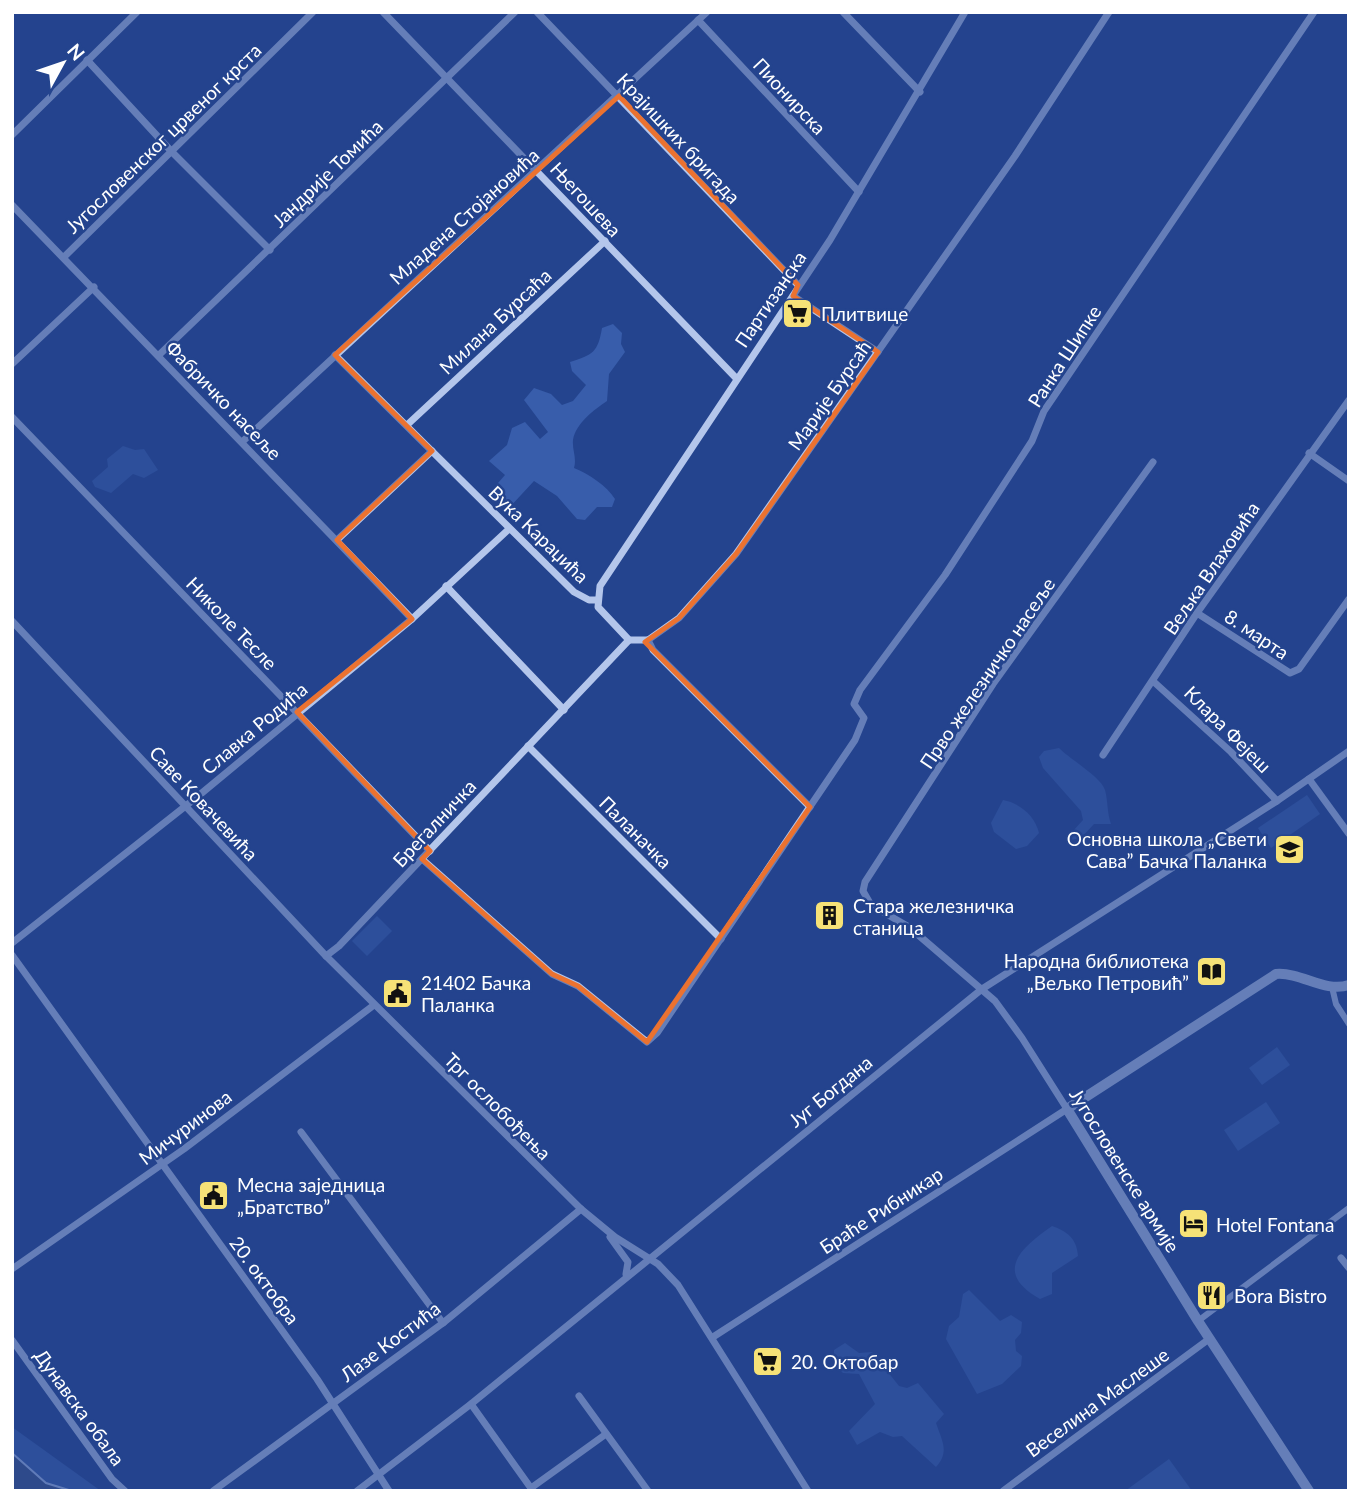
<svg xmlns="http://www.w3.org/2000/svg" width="1361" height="1503" viewBox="0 0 1361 1503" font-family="Lato,sans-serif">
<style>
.green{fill:#385dab}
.water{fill:#3a5288;stroke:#a8bfec;stroke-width:2}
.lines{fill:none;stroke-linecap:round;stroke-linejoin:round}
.pedestrian{stroke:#b4c6eb;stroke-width:6}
.minor{stroke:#b4c6eb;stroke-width:7}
.tertiary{stroke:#b4c6eb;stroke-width:10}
.marked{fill:none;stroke:#eb7230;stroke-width:5;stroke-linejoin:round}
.labels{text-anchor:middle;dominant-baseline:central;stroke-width:5;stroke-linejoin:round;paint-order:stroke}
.street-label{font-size:19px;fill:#fff;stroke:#24448e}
.poi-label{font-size:19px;fill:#fff;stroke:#24448e;text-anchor:start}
</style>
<rect width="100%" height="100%" fill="#24448e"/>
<g class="green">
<path d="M613 324 622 333 621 344 625 352 609 374 607 401C594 410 576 423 573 440 572 450 577 458 574 468 589 474 607 486 615 499L612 507H597L585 520 577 519 557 496 534 481 508 509 491 491 505 475 489 461 507 445 512 428 525 422 540 439 548 432 524 400 534 388 551 394 562 405 573 401 586 385 572 371 570 362C593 355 598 352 602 328Z"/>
<polygon points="123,446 135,450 144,449 158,470 144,478 133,474 111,493 95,487 92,481 108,467 107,459"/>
<path d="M1059 748C1071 760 1101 777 1105 790 1108 801 1107 813 1111 824H1094L1081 838 1071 840 1073 831 1083 820 1081 811 1043 768 1039 757 1044 751Z"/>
<polygon points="1307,795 1320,814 1271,848 1258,828"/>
<path d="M1003 800C1020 803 1035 816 1039 833L1027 846 1016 849 994 832 991 823Z"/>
<polygon points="377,916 392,931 367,956 352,941"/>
<polygon points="1277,1047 1290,1065 1262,1085 1249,1068"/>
<polygon points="1266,1102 1280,1123 1238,1151 1224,1130"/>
<path d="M1052 1226C1067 1231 1077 1239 1078 1256L1052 1273V1294L1040 1299C992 1272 1022 1247 1052 1226Z"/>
<polygon points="969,1290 1000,1321 1011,1315 1022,1322 1021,1333 1015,1340 1016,1351 1022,1356 1021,1366 1002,1384 977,1394 946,1339 949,1326 959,1317 963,1294"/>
<path d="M845 1343 859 1353 872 1352 899 1386 907 1388 918 1383 944 1414 936 1423C942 1441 950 1452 936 1467L902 1436 893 1437 880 1432 857 1445 849 1431 875 1404 859 1374 843 1373 834 1364V1350Z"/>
<polygon points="12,1427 101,1491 12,1491"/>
<polygon points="1169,1459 1192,1491 1125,1491"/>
</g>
<polygon class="water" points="12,1453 46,1483 72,1491 12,1491"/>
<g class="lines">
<g class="pedestrian">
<polyline points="1332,987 1336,1004 1349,1024"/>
<polyline points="1198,1321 1349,1208"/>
</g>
<g class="minor">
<polyline points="383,12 736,378"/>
<polyline points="537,12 798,285"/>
<polyline points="843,12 920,92"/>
<polyline points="965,12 830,240 600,586 598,607 629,640 648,640 679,618 736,554 1015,156 1109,12"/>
<polyline points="698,20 859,192"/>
<polyline points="87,60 172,152 270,250"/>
<polyline points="12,135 137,12"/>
<polyline points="12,205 412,619"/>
<polyline points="64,257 313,12"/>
<polyline points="793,296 878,352"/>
<polyline points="159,355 515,12"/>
<polyline points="335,355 574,592 589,600 597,600"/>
<polyline points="12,364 94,287"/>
<polyline points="12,417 430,851"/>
<polyline points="407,425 605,241"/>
<polyline points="242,442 707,12"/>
<polyline points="1309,453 1349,481"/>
<polyline points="337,540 432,451"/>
<polyline points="446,586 564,710"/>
<polyline points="1197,613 1290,673 1299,669 1349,599"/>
<polyline points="12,621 326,956 581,1209 615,1237 658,1264 678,1285 808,1491"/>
<polyline points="648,640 653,650 810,807"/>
<polyline points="1154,682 1231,752 1277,801"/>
<polyline points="528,746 721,939"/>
<polyline points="1103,755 1197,613 1349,400"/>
<polyline points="1309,779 1349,834"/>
<polyline points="422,859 552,974 578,986 647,1042 657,1033 855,740 864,718 854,704 860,690 945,575 1032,441 1044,411 1314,12"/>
<polyline points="12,943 197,797 412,619 509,529"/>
<polyline points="12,955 317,1379 389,1491"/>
<polyline points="326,956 339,946 629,640"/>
<polyline points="301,1132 443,1323"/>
<polyline points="610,1237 628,1262 626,1274"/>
<polyline points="1341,1258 1349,1268"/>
<polyline points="12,1269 184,1149 374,1005"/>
<polyline points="713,1337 1067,1109 1022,1038 995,1001 909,927 871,905 863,891 865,882 993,684 1153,462"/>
<polyline points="12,1340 112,1479 125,1491"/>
<polyline points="579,1396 648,1491"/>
<polyline points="471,1404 533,1491"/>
<polyline points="531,1488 606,1434"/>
<polyline points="213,1491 443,1323 581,1209"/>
<polyline points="357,1491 471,1404 982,989 1277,801 1349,751"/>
<polyline points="1003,1491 1209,1339"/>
</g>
<path class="tertiary" d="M1309 1491 1198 1321 1067 1109 1276 974C1302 972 1324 993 1349 985"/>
</g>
<path d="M0 0H1361V1503H0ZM619 96 798 285 793 296 878 352 736 554 679 618 645 642 810 807 647 1042 578 986 552 974 422 859 430 851 297 712 412 619 337 540 432 451 335 355Z" fill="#24448e" fill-opacity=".55" fill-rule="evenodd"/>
<path class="marked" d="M619 96 798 285 793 296 878 352 736 554 679 618 645 642 810 807 647 1042 578 986 552 974 422 859 430 851 297 712 412 619 337 540 432 451 335 355Z"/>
<defs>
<symbol id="supermarket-square" viewBox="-11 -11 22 22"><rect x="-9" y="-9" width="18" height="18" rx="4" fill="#f6e277" stroke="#24448e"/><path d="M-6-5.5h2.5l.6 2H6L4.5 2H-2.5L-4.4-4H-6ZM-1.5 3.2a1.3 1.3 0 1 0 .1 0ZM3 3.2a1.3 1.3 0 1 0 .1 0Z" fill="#111"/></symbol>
<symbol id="school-square" viewBox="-11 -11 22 22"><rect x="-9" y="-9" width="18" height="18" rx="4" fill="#f6e277" stroke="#24448e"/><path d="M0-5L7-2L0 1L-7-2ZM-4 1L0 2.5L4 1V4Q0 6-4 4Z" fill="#111"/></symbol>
<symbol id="building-square" viewBox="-11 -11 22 22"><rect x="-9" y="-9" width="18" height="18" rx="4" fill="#f6e277" stroke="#24448e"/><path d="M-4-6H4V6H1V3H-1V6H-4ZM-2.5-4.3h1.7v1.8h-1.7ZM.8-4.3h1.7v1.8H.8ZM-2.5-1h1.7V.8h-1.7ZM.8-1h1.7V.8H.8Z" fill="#111"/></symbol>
<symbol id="library-square" viewBox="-11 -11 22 22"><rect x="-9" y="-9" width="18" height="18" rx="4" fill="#f6e277" stroke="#24448e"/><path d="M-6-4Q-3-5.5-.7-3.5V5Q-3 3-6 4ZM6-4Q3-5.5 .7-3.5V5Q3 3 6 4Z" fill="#111"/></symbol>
<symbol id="civic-square" viewBox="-11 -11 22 22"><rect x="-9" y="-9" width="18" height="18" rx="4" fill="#f6e277" stroke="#24448e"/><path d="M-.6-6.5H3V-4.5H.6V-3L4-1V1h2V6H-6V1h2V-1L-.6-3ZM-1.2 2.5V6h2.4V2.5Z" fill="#111"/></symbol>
<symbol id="hotel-square" viewBox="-11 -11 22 22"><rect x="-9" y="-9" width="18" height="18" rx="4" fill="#f6e277" stroke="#24448e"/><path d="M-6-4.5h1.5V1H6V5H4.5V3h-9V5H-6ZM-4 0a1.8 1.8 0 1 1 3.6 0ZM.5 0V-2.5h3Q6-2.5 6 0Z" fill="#111"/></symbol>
<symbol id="restaurant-square" viewBox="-11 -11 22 22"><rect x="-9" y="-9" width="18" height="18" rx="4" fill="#f6e277" stroke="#24448e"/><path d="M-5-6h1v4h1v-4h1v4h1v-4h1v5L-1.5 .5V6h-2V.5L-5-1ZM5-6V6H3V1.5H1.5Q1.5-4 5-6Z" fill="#111"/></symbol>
</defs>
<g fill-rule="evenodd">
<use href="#supermarket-square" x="780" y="296" width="35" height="35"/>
<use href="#school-square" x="1272" y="832" width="35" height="35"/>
<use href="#building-square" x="812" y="898" width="35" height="35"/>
<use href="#library-square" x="1194" y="954" width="35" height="35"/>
<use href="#civic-square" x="380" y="976" width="35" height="35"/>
<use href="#civic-square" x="196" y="1178" width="35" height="35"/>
<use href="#hotel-square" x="1176" y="1206" width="35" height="35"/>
<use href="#restaurant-square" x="1194" y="1278" width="35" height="35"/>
<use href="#supermarket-square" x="750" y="1344" width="35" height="35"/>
</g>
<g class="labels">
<g class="street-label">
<text transform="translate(790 96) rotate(47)">Пионирска</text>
<text transform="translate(163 138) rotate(-44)">Југословенског црвеног крста</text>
<text transform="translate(679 138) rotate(47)">Крајишких бригада</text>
<text transform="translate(327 173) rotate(-44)">Јандрије Томића</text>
<text transform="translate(586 199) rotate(47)">Његошева</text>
<text transform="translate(464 216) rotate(-42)">Младена Стојановића</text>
<text transform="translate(770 299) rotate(-56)">Партизанска</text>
<text transform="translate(495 321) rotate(-43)">Милана Бурсаћа</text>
<text transform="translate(1064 356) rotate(-57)">Ранка Шипке</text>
<text transform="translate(829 395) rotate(-55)">Марије Бурсаћ</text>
<text transform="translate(224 400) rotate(46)">Фабричко насеље</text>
<text transform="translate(539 534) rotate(44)">Вука Караџића</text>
<text transform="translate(1211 568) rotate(-56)">Вељка Влаховића</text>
<text transform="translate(232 623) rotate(46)">Николе Тесле</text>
<text transform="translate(1257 634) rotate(34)">8. марта</text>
<text transform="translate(987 673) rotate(-56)">Прво железничко насеље</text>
<text transform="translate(254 728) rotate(-40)">Славка Родића</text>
<text transform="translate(1228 729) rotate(45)">Клара Фејеш</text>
<text transform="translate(204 803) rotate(47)">Саве Ковачевића</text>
<text transform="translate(434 823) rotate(-47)">Брегалничка</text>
<text transform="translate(636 832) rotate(45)">Паланачка</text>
<text transform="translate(830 1091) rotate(-39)">Југ Богдана</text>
<text transform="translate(498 1106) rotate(45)">Трг ослобођења</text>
<text transform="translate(185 1127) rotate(-37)">Мичуринова</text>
<text transform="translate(1125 1170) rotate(58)">Југословенске армије</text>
<text transform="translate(881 1210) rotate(-33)">Браће Рибникар</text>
<text transform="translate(265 1280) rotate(54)">20. октобра</text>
<text transform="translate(390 1341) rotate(-37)">Лазе Костића</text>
<text transform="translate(1097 1402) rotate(-36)">Веселина Маслеше</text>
<text transform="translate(80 1407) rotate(54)">Дунавска обала</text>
</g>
<g class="poi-label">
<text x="821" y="313">Плитвице</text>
<text x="1267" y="838" text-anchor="end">Основна школа „Свети<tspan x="1267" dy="22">Сава” Бачка Паланка</tspan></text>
<text x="853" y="905">Стара железничка<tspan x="853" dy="22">станица</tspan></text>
<text x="1189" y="960" text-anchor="end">Народна библиотека<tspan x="1189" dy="22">„Вељко Петровић”</tspan></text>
<text x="421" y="982">21402 Бачка<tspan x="421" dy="22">Паланка</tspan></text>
<text x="237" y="1184">Месна заједница<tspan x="237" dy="22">„Братство”</tspan></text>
<text x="1216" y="1224">Hotel Fontana</text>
<text x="1234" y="1295">Bora Bistro</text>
<text x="791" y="1361">20. Октобар</text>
</g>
</g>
<rect width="1361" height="1503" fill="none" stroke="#ffffff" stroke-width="28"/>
<g transform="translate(63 63) rotate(50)" stroke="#24448e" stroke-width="5" paint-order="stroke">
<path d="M0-5L12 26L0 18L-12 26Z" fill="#ffffff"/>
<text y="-10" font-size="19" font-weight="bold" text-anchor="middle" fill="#ffffff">N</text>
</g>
</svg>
